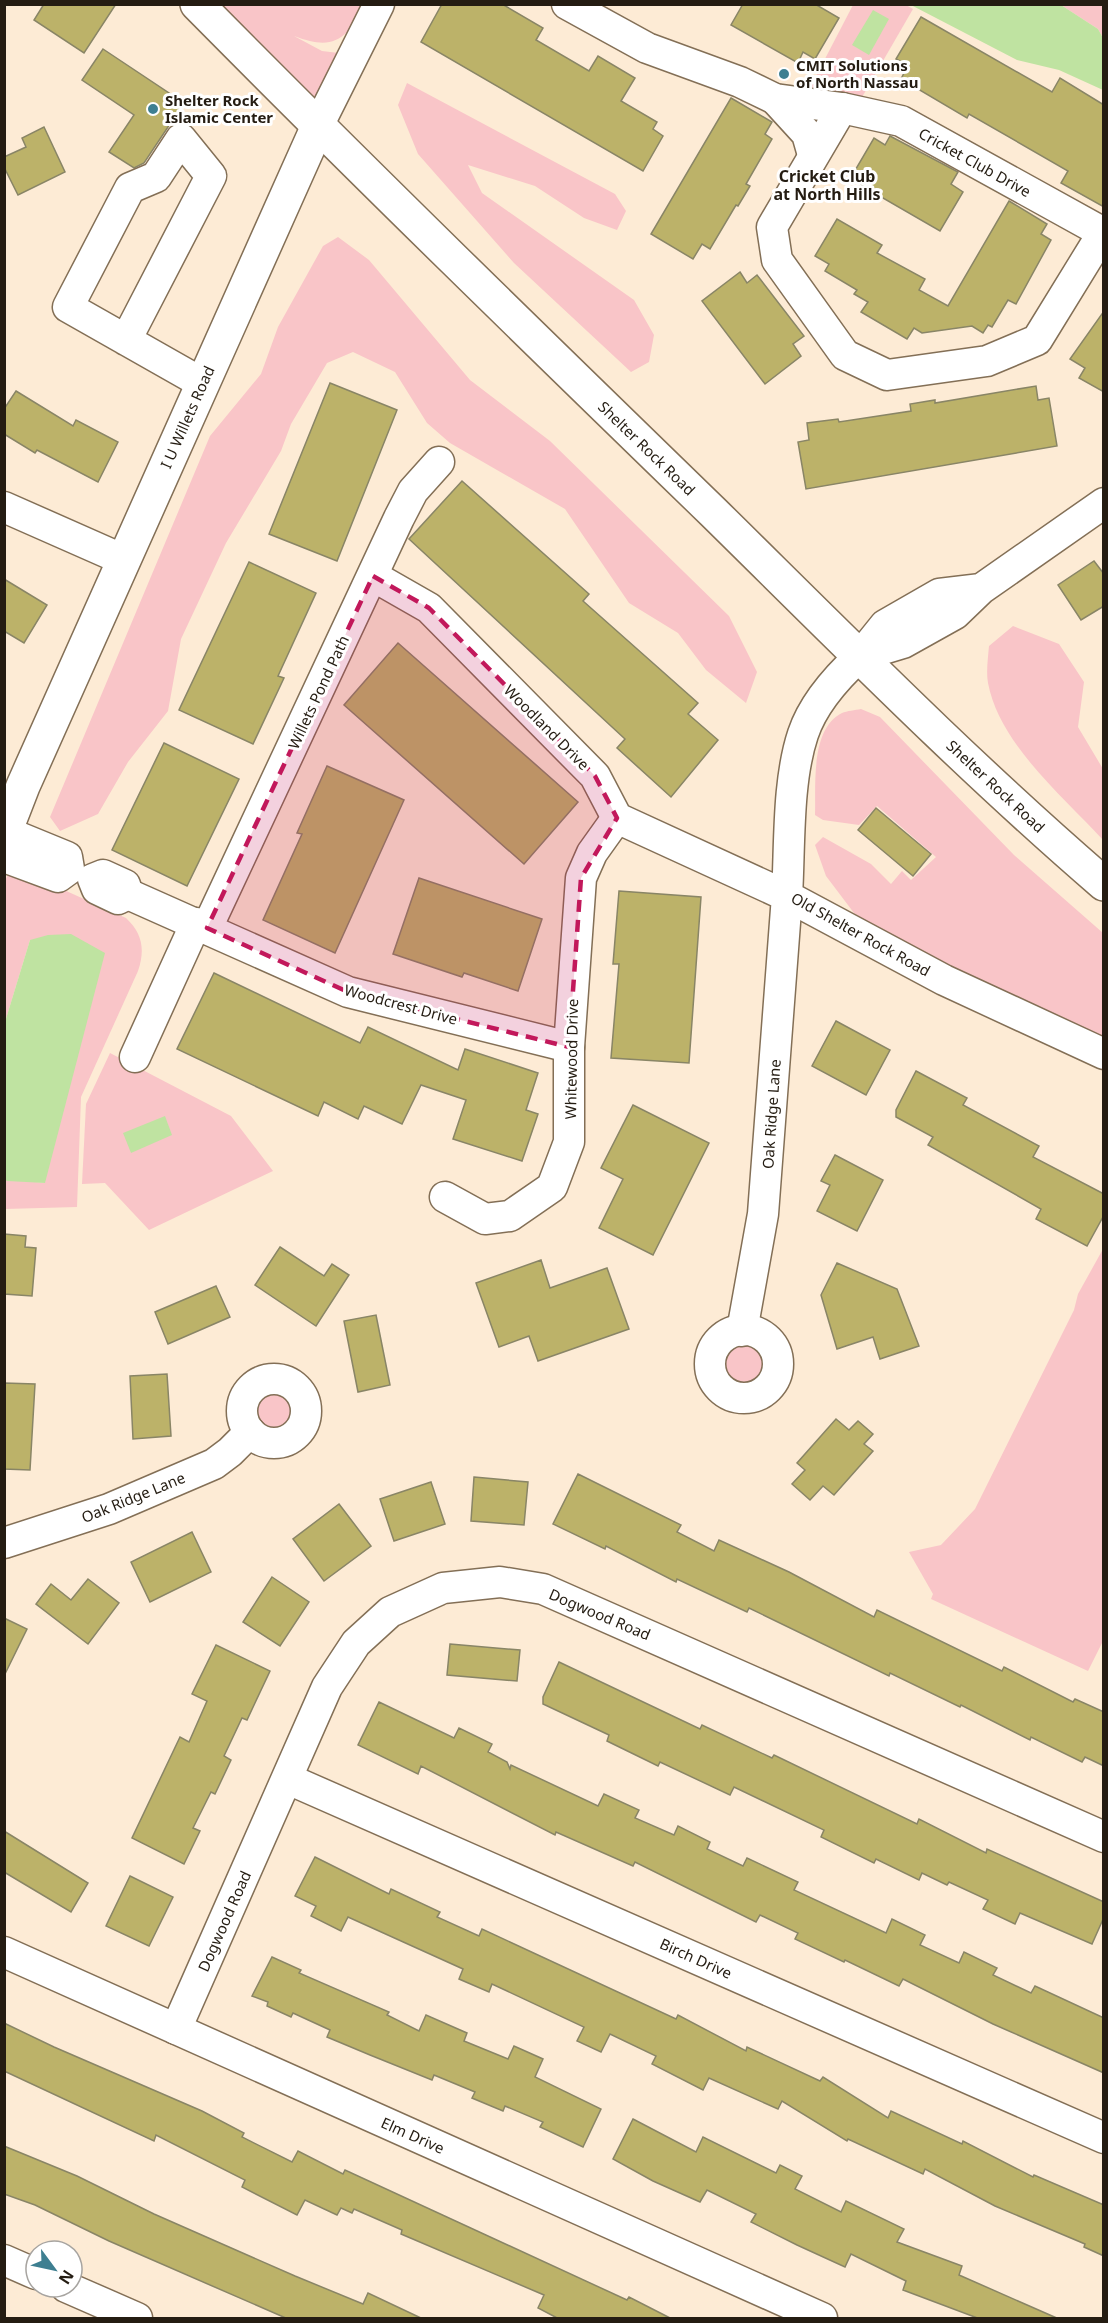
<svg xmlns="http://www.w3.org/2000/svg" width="1108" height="2323" viewBox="0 0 1108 2323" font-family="'Noto Sans',sans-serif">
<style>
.green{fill:#f9c5c8}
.water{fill:#bfe3a1}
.building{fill:#bcb269;stroke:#898566;stroke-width:1.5}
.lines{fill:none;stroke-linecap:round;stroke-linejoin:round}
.minor-casing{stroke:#836f56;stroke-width:33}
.major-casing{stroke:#836f56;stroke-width:36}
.minor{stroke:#fff;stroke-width:30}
.major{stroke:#fff;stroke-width:33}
.marked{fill:#c2185b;fill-opacity:0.2;stroke:#c2185b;stroke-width:4.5;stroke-dasharray:12 8;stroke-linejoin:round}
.poi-dot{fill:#3e7f91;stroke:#fff;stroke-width:2}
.labels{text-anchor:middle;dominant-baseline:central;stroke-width:6;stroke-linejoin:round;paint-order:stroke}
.poi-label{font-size:15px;font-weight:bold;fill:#241c12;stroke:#fff;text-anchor:start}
.street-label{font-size:15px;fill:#241c12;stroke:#fff}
.neighbourhood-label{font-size:16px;font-weight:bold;fill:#241c12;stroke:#fff}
</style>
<rect width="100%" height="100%" fill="#fdebd5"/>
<g class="green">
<path d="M197 5H368C345 38 336 52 294 36L322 51 347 54 318 126Z"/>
<polygon points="853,5 906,5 913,9 854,111 802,103"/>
<polygon points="1061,5 1103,5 1103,38 1098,29"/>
<polygon points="407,83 615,194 626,211 617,230 584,218 535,186 468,165 482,193 634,300 654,335 649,362 631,372 514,263 418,154 398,105"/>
<polygon points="338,237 369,260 470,380 550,441 729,616 757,672 746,703 706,670 678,633 629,603 565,509 450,443 427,423 395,372 353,352 327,363 291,424 281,451 226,543 181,639 168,711 128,762 98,814 60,831 50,817 210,436 261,374 278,327 323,246"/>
<path d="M1013 626 1059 644 1084 682 1078 727 1103 769V840C1063 796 1000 745 988 683 986 672 988 658 989 646Z"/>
<path d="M861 709 880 717 1014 855 1103 933V1039L961 974 884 934 854 913 826 876 815 845 823 837 871 864 891 884 902 871 911 880 936 857 877 806 859 825 823 820 815 815C816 786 810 729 842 713 847 711 855 710 861 709Z"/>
<path d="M11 866 126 918C143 934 145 950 138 971L81 1097 77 1207 5 1209V1179L45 1183 30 940 5 1022 4 884Z"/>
<polygon points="110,1053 231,1116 273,1171 149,1230 105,1183 82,1184 86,1104"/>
<polygon points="1103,1249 1104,1639 1088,1671 931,1599 933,1594 909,1552 941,1545 975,1509 1074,1310 1078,1294"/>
<circle cx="744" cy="1365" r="33"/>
<circle cx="275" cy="1411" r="32"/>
</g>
<g class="water">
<polygon points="911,5 1061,5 1098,29 1103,38 1103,90 1059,70 1017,60"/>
<polygon points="873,10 889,19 869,55 852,45"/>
<polygon points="71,934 105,953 45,1183 7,1181 4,1179 5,1022 30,940 48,935"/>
<polygon points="165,1116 172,1135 131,1153 123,1133"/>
</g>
<g class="building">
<polygon points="44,4 116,4 84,53 34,20"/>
<polygon points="442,4 502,4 543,28 536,40 589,71 598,56 635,78 621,101 657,122 653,129 663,136 643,171 421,42"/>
<polygon points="743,4 815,4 839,18 815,59 803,52 798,63 731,25"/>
<polygon points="921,17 1052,92 1060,78 1104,105 1104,207 1061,183 1068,171 969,114 967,118 901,79 908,65 896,59"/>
<polygon points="103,49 184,103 144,163 134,168 109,152 134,115 82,80"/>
<polygon points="731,98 772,122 765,134 772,139 746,184 750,186 738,206 736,205 710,249 702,244 693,259 651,234"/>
<polygon points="44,127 65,172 18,195 4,167 4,157 26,147 22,138"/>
<polygon points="890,136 958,172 951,184 963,192 940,231 850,179 874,138 885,145"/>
<polygon points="1009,201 1047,224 1041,234 1051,240 1016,304 1008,300 992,327 988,325 983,333 972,326 922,333 914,328 907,339 861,312 868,302 854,294 857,290 825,271 829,264 815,256 837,219 882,245 877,253 925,279 919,290 948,306"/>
<polygon points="740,272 747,283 757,275 804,336 793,344 801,356 765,384 702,301"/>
<polygon points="1104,311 1104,392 1079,378 1085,368 1070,359"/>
<polygon points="330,383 397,410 337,561 269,534"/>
<polygon points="1036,386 1038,400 1049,398 1057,446 806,489 798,442 809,440 807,423 838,419 839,422 911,411 910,404 935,400 935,403"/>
<polygon points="16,391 73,426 76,420 118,442 98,482 37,450 35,453 4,434 4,409"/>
<polygon points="462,481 589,594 583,601 698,703 688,714 718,740 671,797 617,748 625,739 409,539"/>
<polygon points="1094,561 1104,574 1104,606 1081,620 1058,585"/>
<polygon points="249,562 316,593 278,676 284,678 253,744 179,710"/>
<polygon points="4,579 47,605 24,643 4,631"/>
<polygon points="398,643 578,802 524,864 344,705"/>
<polygon points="164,743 239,779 187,886 112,850"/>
<polygon points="327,766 404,800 335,953 263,920 302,834 297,833"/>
<polygon points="876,808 931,854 913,876 858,830"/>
<polygon points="419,878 542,919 518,991 464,973 462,977 393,954"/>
<polygon points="619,891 701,897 689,1063 611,1058 619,964 613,964"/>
<polygon points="214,973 360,1043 368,1027 458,1070 465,1049 538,1073 526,1110 538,1114 522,1161 453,1139 466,1100 421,1085 402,1124 364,1106 358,1119 324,1102 318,1116 177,1049"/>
<polygon points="836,1021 890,1050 866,1095 812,1066"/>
<polygon points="916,1071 967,1098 963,1105 1039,1146 1033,1157 1104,1194 1104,1215 1087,1246 1036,1219 1041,1209 928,1145 933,1137 896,1117 896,1110"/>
<polygon points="633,1105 709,1143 653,1255 599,1228 623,1179 601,1168"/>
<polygon points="835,1155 883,1180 857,1231 817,1211 830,1185 821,1181"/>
<polygon points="4,1234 26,1236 25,1247 36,1248 32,1296 4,1294"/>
<polygon points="280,1247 324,1276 332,1264 349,1275 316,1326 255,1285"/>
<polygon points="541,1260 550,1288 607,1268 629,1329 538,1361 529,1336 499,1347 476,1283"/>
<polygon points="837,1263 897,1289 919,1346 880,1359 873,1337 837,1349 821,1295"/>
<polygon points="216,1286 230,1317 168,1344 155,1312"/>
<polygon points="376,1315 390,1385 358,1392 344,1321"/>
<polygon points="167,1374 171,1436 133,1439 130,1376"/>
<polygon points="4,1383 35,1384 30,1470 4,1469"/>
<polygon points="836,1419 849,1430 858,1421 873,1434 864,1444 873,1451 834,1495 823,1486 810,1500 792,1484 805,1470 797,1463"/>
<polygon points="578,1474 681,1525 677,1532 714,1551 719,1540 789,1572 874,1617 877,1610 1002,1671 1004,1667 1073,1702 1075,1699 1104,1712 1104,1766 1085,1757 1082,1762 1031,1737 1030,1740 961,1705 960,1707 890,1673 889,1676 749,1608 747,1612 677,1579 676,1582 606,1546 605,1549 553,1524"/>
<polygon points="474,1477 528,1482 524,1525 471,1521"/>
<polygon points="431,1482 445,1524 394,1541 380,1499"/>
<polygon points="339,1504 371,1546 324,1581 293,1539"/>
<polygon points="192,1532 211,1572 150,1602 131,1562"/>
<polygon points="272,1577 309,1602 280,1646 243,1622"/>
<polygon points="88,1579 119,1603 88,1644 36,1604 51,1584 71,1600"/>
<polygon points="4,1618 27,1629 4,1676"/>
<polygon points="450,1644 520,1650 517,1681 447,1675"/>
<polygon points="216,1645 270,1671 247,1720 242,1718 224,1756 231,1760 215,1794 211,1792 193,1828 200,1831 184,1864 132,1838 180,1737 189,1742 207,1701 192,1694"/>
<polygon points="559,1662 700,1729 702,1725 772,1758 774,1755 917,1824 919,1819 986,1853 987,1849 1104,1902 1104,1917 1092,1944 1020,1913 1015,1924 983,1909 988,1900 949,1882 947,1885 922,1873 919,1880 876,1859 874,1863 821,1837 824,1830 734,1787 730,1795 660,1762 658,1766 607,1741 609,1735 543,1704 543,1697"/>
<polygon points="379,1702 454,1738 459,1728 492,1744 488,1752 507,1762 510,1769 511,1765 598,1806 604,1794 639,1810 635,1818 674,1835 678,1826 710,1842 707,1849 743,1866 747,1858 798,1882 794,1890 886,1933 892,1919 925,1935 920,1945 959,1963 964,1952 997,1968 993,1975 1031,1993 1035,1986 1104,2018 1104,2073 993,2024 903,1979 899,1986 845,1960 844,1962 795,1939 798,1933 760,1915 756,1922 635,1862 633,1866 556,1832 555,1835 421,1766 418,1774 358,1745"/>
<polygon points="4,1831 88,1883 71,1912 4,1872"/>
<polygon points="315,1857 389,1894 391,1889 440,1912 437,1917 479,1936 482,1929 676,2019 678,2015 746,2051 747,2047 820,2081 823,2077 888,2118 891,2111 962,2144 963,2141 1033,2177 1034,2175 1104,2205 1104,2256 1084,2247 1085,2244 995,2206 925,2169 923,2174 848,2139 847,2141 782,2101 778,2109 709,2078 703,2090 652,2064 656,2056 610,2034 601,2052 577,2041 584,2027 492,1984 489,1992 459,1979 463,1969 348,1917 341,1931 311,1916 316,1906 295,1896"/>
<polygon points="130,1876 173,1897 149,1946 106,1926"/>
<polygon points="272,1957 301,1970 299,1973 389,2012 387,2015 419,2031 426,2015 467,2033 464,2041 508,2059 514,2046 543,2059 535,2077 601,2109 583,2147 540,2127 543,2122 505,2106 503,2111 472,2098 475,2092 434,2075 432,2080 370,2055 327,2037 330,2030 293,2013 291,2017 267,2006 268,2002 252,1996"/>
<polygon points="4,2023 54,2047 202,2111 244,2133 242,2137 292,2162 298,2151 343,2174 345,2170 627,2300 629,2297 672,2319 559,2319 538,2308 544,2295 401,2234 402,2230 354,2209 352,2213 341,2208 337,2215 305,2200 297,2215 242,2187 245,2180 156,2135 154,2141 4,2071"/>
<polygon points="633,2119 696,2152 703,2137 776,2173 780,2165 802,2176 795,2189 841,2212 846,2201 904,2229 897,2242 962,2266 959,2275 1059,2319 980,2319 903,2290 906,2281 851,2254 845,2267 797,2245 751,2222 756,2214 707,2190 700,2202 653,2181 613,2159"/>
<polygon points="4,2146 77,2176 154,2214 295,2276 363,2304 368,2293 423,2319 288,2319 109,2241 35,2205 4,2194"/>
</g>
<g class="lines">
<defs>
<g id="minor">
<polyline points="567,4 647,48 740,82 775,99 842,108 901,121 1102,232"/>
<polyline points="775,99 807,134 813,155"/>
<polyline points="842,108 772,227 777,260 845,355 887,375 987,361 1037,340 1104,231"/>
<polyline points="318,126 379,4"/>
<polyline points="126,340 211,176 181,139 156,177 130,188 68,307 202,383"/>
<polyline points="4,507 124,560"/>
<polyline points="373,576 429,608 595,776 617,818 787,896 763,1214 742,1331"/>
<polyline points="981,589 939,594 885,625 860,656 903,643 955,614 981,589 1104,503"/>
<path d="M860 656C837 677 813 704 803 734 787 782 790 846 787 896L944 980 1104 1054"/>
<polyline points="4,857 58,877 69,869 67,857 6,832"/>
<polygon points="103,875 125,885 128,894 118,899 97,889 93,879"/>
<polyline points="128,894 348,992 569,1047"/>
<polyline points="207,928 399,518 413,491 439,462"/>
<polyline points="135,1057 196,923"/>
<polyline points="445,1197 485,1219 510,1216 552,1187 569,1142 569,1047 581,878 592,853 617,818"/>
<circle cx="744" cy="1364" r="34"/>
<circle cx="274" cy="1411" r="32"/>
<polyline points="4,1543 109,1509 214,1464 230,1452 250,1432"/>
<polyline points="288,1779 1104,2138"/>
<polyline points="4,1952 822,2318"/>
<polyline points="176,2029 327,1687 356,1643 390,1612 443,1588 500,1582 543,1589 1104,1837"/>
<polyline points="4,2260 36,2274"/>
<polyline points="66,2287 137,2318"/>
</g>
<g id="major">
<path d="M197 4C367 176 540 344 713 512 841 638 968 767 1104 884"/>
<polyline points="4,835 23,786 318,126"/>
</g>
</defs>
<use href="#minor" class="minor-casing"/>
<use href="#major" class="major-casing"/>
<use href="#minor" class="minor"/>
<use href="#major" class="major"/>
</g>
<path class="marked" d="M373 576 429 608 595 776 617 818 581 878 569 1047 348 992 207 928Z"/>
<g class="poi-dot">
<circle cx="784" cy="74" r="6"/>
<circle cx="153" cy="109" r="6"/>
</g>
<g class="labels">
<g class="poi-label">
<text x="796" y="65">CMIT Solutions<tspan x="796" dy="17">of North Nassau</tspan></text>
<text x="165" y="100">Shelter Rock<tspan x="165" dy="17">Islamic Center</tspan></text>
</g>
<g class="street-label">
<text transform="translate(975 162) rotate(29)">Cricket Club Drive</text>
<text transform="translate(187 417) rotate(-66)">I U Willets Road</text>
<text transform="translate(647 448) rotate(44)">Shelter Rock Road</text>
<text transform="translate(318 692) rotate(-65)">Willets Pond Path</text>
<text transform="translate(547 727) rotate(45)">Woodland Drive</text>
<text transform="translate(996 786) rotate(43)">Shelter Rock Road</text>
<text transform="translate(861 934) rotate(29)">Old Shelter Rock Road</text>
<text transform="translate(401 1004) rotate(15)">Woodcrest Drive</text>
<text transform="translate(571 1059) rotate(-89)">Whitewood Drive</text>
<text transform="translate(771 1114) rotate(-86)">Oak Ridge Lane</text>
<text transform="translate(133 1497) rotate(-22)">Oak Ridge Lane</text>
<text transform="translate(600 1614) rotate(23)">Dogwood Road</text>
<text transform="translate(224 1921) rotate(-66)">Dogwood Road</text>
<text transform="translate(696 1958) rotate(24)">Birch Drive</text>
<text transform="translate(413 2135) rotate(24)">Elm Drive</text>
</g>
<g class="neighbourhood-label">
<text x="827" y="176">Cricket Club<tspan x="827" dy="18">at North Hills</tspan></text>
</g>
</g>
<rect width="1108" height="2323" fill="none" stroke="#241c12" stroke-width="12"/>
<g transform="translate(54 2269) rotate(123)"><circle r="28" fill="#ffffff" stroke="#a7a4a0" stroke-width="1.5"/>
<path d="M0-4.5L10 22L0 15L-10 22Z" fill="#3e7f91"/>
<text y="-9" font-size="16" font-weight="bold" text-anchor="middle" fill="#241c12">N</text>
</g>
</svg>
